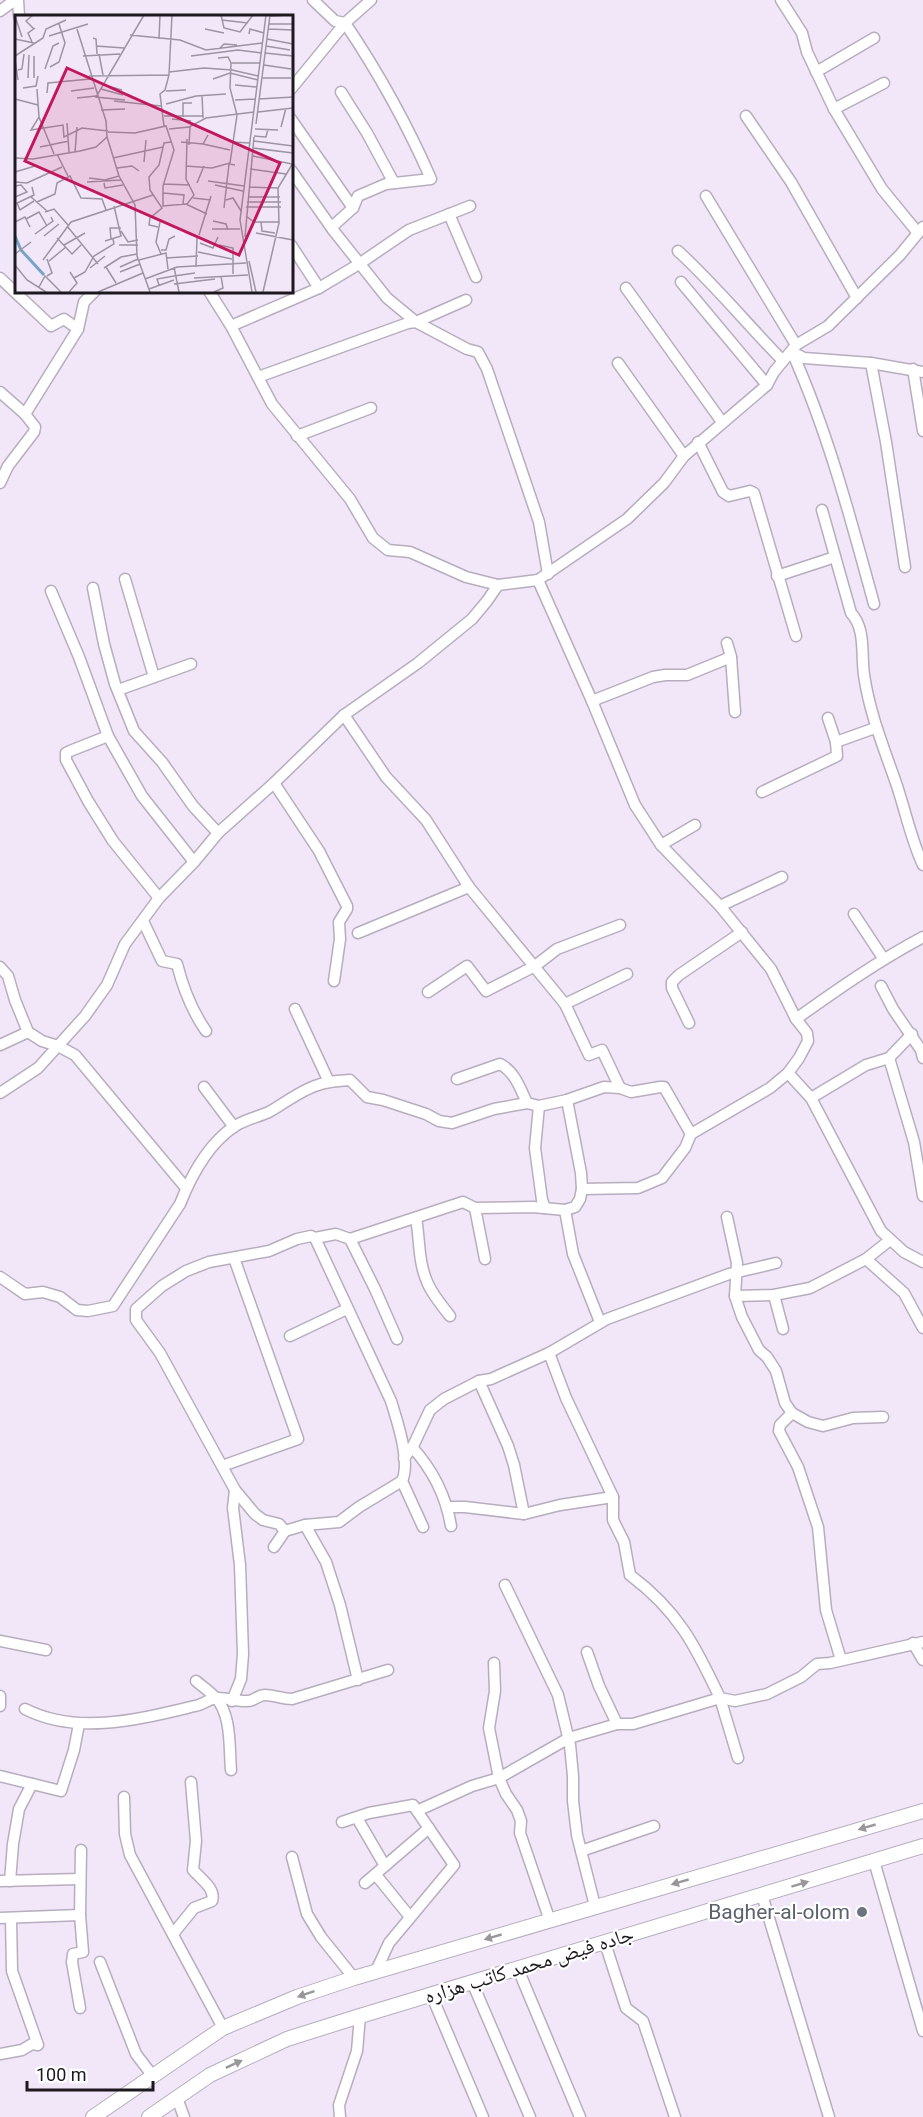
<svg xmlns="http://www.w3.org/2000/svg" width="923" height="2117" font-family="Roboto,'Noto Naskh Arabic',sans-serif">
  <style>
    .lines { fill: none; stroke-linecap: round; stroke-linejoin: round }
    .minor-casing { stroke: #b8adbe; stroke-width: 13 }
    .major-casing { stroke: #b8adbe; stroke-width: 16 }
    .minor { stroke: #fff; stroke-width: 10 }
    .major { stroke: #fff; stroke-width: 14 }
    .oneway { fill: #99979a }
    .worship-dot { fill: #6b7280; stroke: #fff; stroke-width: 2 }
    .labels { text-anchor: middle; stroke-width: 4.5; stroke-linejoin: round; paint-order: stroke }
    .worship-label { font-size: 21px; fill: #5b616d; stroke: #fff; text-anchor: end }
    .street-label { font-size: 21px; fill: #1c181e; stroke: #fff }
    .inset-river { fill: none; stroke: #76a3c8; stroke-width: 3 }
    .inset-road { fill: none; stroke: #9c94a1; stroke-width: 1.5 }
    .view { fill: #c2185b; fill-opacity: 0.15; stroke: #c2185b; stroke-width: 3 }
    .inset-edge { fill: none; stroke: #1c181e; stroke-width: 3 }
  </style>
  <rect width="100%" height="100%" fill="#f2e7f9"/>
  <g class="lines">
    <g class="minor-casing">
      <g id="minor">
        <path d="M18 0 19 16"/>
        <path d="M313 0 335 21 345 23C378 72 407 124 431 179L386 184 358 196 353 208 334 225 333 230 387 298 416 322 467 349 478 352 487 369 539 522 548 574"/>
        <path d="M781 0 802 33 807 52 834 109 882 189 918 233"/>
        <path d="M0 11 15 0"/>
        <path d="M816 72 874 38"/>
        <path d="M291 89 345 23 371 0"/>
        <path d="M341 92 367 133 394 183"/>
        <path d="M834 109 884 83"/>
        <path d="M746 116 791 182 857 298"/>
        <path d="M291 119 353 208"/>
        <path d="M291 170 333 230"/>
        <path d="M706 196 796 345"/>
        <path d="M449 214 476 277"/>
        <path d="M291 245 319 288"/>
        <path d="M678 251C715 285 747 324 783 361"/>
        <path d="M0 278 51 326 64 319 78 329"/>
        <path d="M681 282 767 385"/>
        <path d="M626 288 722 422"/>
        <path d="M209 291 231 326 272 404 350 499 373 538 388 550 410 552 466 577 498 585 538 580 627 519 664 483 684 456 767 385 774 372 796 345 828 326 900 255 923 227"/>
        <path d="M231 326 319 288 359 264 409 230 470 206"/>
        <path d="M792 352C828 432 851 520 874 604"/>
        <path d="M792 352 804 358 871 363 923 372"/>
        <path d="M618 363 684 456"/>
        <path d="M871 363 886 442 905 567"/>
        <path d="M913 369 923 431"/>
        <path d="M258 377 408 323 416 322 466 300"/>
        <path d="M0 392 25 414 35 427 34 432 8 466 0 483"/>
        <path d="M25 414 78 329 84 302 95 291"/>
        <path d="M297 436 371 408"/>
        <path d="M698 442 723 492 729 496 750 491 754 493 796 636"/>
        <path d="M822 510 851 613C866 629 861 654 864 675 870 715 884 748 897 786 906 813 911 839 923 865"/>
        <path d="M777 576 835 557"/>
        <path d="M125 579 154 677"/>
        <path d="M538 580 592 701 635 805 661 845 720 906 771 969 796 1019 807 1033 808 1041 799 1058 788 1073 770 1088 691 1134 685 1148 662 1178 638 1188 582 1189"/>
        <path d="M93 588 104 644 115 684 134 731 162 762 193 806 218 833"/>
        <path d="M51 591 79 657 108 736 142 796 194 862"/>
        <path d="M727 643 731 657 735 712"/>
        <path d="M118 690 191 664"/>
        <path d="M592 701 653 677 665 675H687L731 657"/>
        <path d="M344 715 386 777 426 820 469 887 565 1004 589 1055 602 1050 620 1088"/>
        <path d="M108 736 70 751 66 753V760L88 801 113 841 159 898"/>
        <path d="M836 742 875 728"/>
        <path d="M274 783 319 851 347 906V909L339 922 340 939 334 981"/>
        <path d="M762 792 837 756 836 742 828 718"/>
        <path d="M661 845 695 825"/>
        <path d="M720 906 782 877"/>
        <path d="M854 914 883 958"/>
        <path d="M143 921 162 961 177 964C183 988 192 1011 206 1031"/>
        <path d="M358 933 469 887"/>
        <path d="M0 967 8 976 15 1000 28 1032 42 1041 58 1046 75 1055 186 1188"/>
        <path d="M881 986 893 1009 921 1050 923 1058"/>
        <path d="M428 992 467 966 486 991 535 966 557 949 620 925"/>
        <path d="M565 1004 627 974"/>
        <path d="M295 1009 329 1082"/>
        <path d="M796 1019C838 989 878 961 923 937"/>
        <path d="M689 1023 672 988V982L679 975 742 932"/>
        <path d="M0 1045 28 1032"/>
        <path d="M889 1058 914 1142 923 1196"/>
        <path d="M788 1073 811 1098 881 1231 904 1252 923 1262"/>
        <path d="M457 1079 500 1064C515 1072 520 1088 527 1103"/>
        <path d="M204 1087 234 1127"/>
        <path d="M0 1093 38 1068 85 1016 107 985 125 944 159 898 194 862 218 833 274 783 344 715 418 663 472 619 487 601 498 585"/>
        <path d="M811 1098 866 1065 889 1058 912 1034"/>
        <path d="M539 1106 535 1148 542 1200 545 1208"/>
        <path d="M475 1208 485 1259"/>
        <path d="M565 1210 573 1254 600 1322"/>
        <path d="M727 1217 737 1263 735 1296 742 1317 759 1350 767 1357 776 1371 785 1403 792 1413 808 1422 823 1426 853 1418 883 1417"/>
        <path d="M416 1218C420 1240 418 1263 428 1284 433 1295 442 1306 450 1316"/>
        <path d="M315 1238 391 1401C397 1421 411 1461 402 1481L359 1507 339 1522 305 1525 285 1531 279 1524 263 1520 255 1514 235 1490 160 1353 136 1320V1309L162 1286 186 1271 209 1262 269 1251 297 1239 311 1236 315 1238 336 1234 350 1239 463 1202 475 1208 533 1207 565 1210 575 1207 580 1199 582 1189 581 1173 567 1100"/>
        <path d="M350 1239 375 1289 397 1339"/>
        <path d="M866 1259 904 1293 923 1328"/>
        <path d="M0 1277 25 1294 43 1292 60 1297 77 1310 88 1311 113 1306 180 1204C191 1176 209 1143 235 1126 246 1119 258 1117 269 1112 285 1103 301 1090 318 1085 328 1081 339 1081 350 1080L367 1097 383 1100 426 1114 439 1121 452 1123 494 1109 527 1103 539 1106 567 1100 604 1087 620 1088 631 1092 660 1087H664L691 1134"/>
        <path d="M774 1295 783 1329"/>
        <path d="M735 1296 774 1295 810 1288 866 1259 890 1240"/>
        <path d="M290 1336 347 1309"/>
        <path d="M549 1353 566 1398 613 1497V1520L624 1542 630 1575C678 1611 695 1645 720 1698L735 1701 767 1694 801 1677 817 1664 830 1663 923 1642"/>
        <path d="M479 1381 508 1446 514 1465 524 1514"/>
        <path d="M792 1413 780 1425 779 1431 798 1467 818 1527 826 1610 841 1660"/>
        <path d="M412 1447C432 1469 446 1496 451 1526"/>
        <path d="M404 1458 413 1446 430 1410 444 1399 479 1381 491 1379 549 1353 607 1319 729 1274 776 1263"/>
        <path d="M222 1466 298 1439 234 1258"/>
        <path d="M402 1481 423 1527"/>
        <path d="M448 1507H465L524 1514 560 1505 613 1497"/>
        <path d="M305 1525 326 1562 340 1605 358 1680"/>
        <path d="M274 1547 285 1531"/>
        <path d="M505 1585 558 1695 570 1745 573 1776V1801L577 1835 595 1906"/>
        <path d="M0 1641 46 1650"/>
        <path d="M913 1643 923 1660"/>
        <path d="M587 1652 599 1686 617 1724"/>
        <path d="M494 1663 495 1691 489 1728 499 1778 506 1794 517 1810 521 1821 520 1833 550 1921"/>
        <path d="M196 1681C202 1686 209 1691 215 1697 232 1714 229 1748 231 1770"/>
        <path d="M0 1696V1706"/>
        <path d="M232 1701 241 1679 243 1654 240 1565 233 1508 235 1490"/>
        <path d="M25 1709C78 1736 140 1719 195 1706 202 1705 209 1699 216 1698 225 1697 239 1702 248 1701 254 1701 258 1695 265 1695 274 1695 282 1699 292 1699L388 1670"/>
        <path d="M0 1776 61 1791 74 1750 79 1724"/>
        <path d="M124 1797 125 1834 130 1855 223 2028"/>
        <path d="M419 1810 472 1786 499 1778 569 1738 617 1724H633L720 1698 738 1758"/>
        <path d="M357 1818 385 1866"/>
        <path d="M342 1822 369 1813 413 1805 454 1865 389 1943 376 1971"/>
        <path d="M581 1851 654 1826"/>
        <path d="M292 1857 307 1914 321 1937 354 1978"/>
        <path d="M874 1861 923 2031"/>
        <path d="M376 1875 410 1917"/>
        <path d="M0 1881 80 1879"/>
        <path d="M10 1881 13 1844 19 1809 32 1784"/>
        <path d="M365 1883 429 1828"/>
        <path d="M762 1895 829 2117"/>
        <path d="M0 1918 80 1915"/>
        <path d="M173 1934 194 1908 212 1901C216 1889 201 1879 193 1870L196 1841 191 1782"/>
        <path d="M605 1943 626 2008 643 2021 675 2117"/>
        <path d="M100 1962 136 2054 152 2075"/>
        <path d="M518 1969 580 2117"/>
        <path d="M472 1982 530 2117"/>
        <path d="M431 1994 483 2117"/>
        <path d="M80 2008 72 1962 73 1954 83 1952 80 1915 81 1850"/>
        <path d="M0 2054 22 2050 32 2044 38 2045 12 1971 11 1918"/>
        <path d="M177 2098 184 2117"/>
        <path d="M340 2117 339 2105 357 2051 360 2016"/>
      </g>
    </g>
    <g class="major-casing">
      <g id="major">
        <path d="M93 2117 223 2028 297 1997 354 1978 923 1811"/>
        <path d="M149 2117 210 2075 287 2039 360 2016 923 1846"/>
      </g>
    </g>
    <use href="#minor" class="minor"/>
    <use href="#major" class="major"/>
  </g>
  <defs><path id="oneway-solid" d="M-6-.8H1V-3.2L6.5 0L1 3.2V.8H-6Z" transform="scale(1.5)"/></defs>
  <g class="oneway">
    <use href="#oneway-solid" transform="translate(867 1827) rotate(164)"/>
    <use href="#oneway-solid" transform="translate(680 1882) rotate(164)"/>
    <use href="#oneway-solid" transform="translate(800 1884) rotate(-17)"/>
    <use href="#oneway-solid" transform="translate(493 1937) rotate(164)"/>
    <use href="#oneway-solid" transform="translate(306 1994) rotate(161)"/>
    <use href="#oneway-solid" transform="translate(234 2064) rotate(-25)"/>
  </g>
  <circle class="worship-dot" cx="862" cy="1912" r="6"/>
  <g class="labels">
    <g class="worship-label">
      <text x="850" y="1919">Bagher-al-olom</text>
    </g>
    <g class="street-label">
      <text transform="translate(529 1965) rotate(-17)" y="7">جاده فیض محمد کاتب هزاره</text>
    </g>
  </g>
  <g transform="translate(15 15)">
    <rect width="278" height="278" fill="#f2e7f9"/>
    <path class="inset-river" d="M0 221 6 235 29 260"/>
    <path class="inset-road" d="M18 0 11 6 19 14M206 0 209 13 225 17 238 0M0 1 7 22M255 1 273 0M207 5 233 8M254 9H278M190 14 209 18M253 14 278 15M234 19 235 14 249 18M115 20 165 25 191 35 247 28M34 21 73 9M78 23 81 24 82 39M0 24 19 28M144 24 145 0M252 24 278 29M17 27 13 18 20 13M81 31 109 33M251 31 275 35M204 34 209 29 222 30M250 38 278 41M84 39 88 60M0 41 28 23 31 14 51 5M19 41V63M68 41 105 39M176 41 223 35 246 38M0 45 3 65M216 48H245M249 50 276 54M35 52 44 47 50 28 44 9M30 54 38 31 44 28M3 55 7 54 9 39M217 55 243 61M154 57 189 53 217 55M74 61 154 60M13 63 14 40M247 63H276M198 64 215 58 243 65M89 70 107 75M220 70 242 72M8 73 21 71 23 61M22 74 24 102 39 139M86 74 108 80M56 76 79 73M151 76 171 75M32 78 33 68 75 64M187 80 188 103M181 81 211 79M62 83 81 81M0 84 23 90M244 84 278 82M110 85 81 82 129 0M220 85 240 84M99 86 146 91M151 89 181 81M86 95 110 94M243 97 278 93M149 101H188M24 102 16 115 48 110 49 122 67 113 93 116M168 102V88H177M157 104 176 106M52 108 54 137M241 109 255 0M149 111 145 79 150 75 154 60 157 0M266 112 271 93M154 114 174 112 191 103 239 97M240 114 263 115M93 117 120 118 151 111 159 135 148 171V191L171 189 192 199M239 121 251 122 253 114M92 122 104 161 120 190 122 241 135 277M239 126 278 131M166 127 188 129 193 120M217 127 235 128M188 129 215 135M174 130 175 112M25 132 54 126M238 133 278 138M60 137 62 112M42 139 53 161M238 141 277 149M0 143 18 144 65 136 81 132 92 122 91 106 62 14M98 143 148 132M129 147 131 125M171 151 197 153 215 148 222 100 215 73 216 48 213 42 203 43M102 153 117 151 124 156M235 154 271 159M0 157 20 151M74 163 90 165 104 161M193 166 229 171M0 167 12 168 47 152M72 167 106 165M89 168 90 173 108 170M182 168 189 151M149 169 175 170M200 170 228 176M0 171 6 170 12 177 0 182M235 172 263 173M148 178 169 180 168 189M15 181 32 196M233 182H265M178 183 196 185M211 185 218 183 226 196M22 187 40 179 42 168 55 161 66 183 87 184 91 195M232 187H266M2 188 5 195 19 186M0 189 19 180 17 172M172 189 179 180 171 164 172 124M231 192H266M209 193 214 149 220 150M30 197 39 194 53 210M231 201 239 207H264M11 204 24 197 32 211M198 206 211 209 213 215M0 207 10 202 15 212M145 207 141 227 146 239M246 207 247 216 260 218M52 211 83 249M143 212 134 210 135 203 147 193 135 175 134 162 144 150 149 128 156 127M197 214H225M106 216 113 227 123 225M170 217 182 222 181 252M241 218 278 225M20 219 38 206 36 202M184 220 196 181M29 221 44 209M230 222 239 122M42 223 57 239 66 230M96 224 95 213H106M90 226 106 221 99 191M185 228 198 233 203 222M49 230 70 218M104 230H123M204 230 218 233V259M146 235H151L154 224 160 221M183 237 217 244M0 239 16 227M151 243 183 241M32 244 37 258 32 261M28 245 56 207 138 180M124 245 151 238 153 254M34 246 51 232M234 246 241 277M0 250 12 265 31 277M91 252 101 268M105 252 123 244M159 252 164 277M75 253 90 241M89 253 106 242 122 239M105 257 125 249M159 261 180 258M59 263 70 257 79 241 99 229 98 224M179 263 233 260M130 264 162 252 231 248M159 269 200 264M144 270 142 264 159 261M24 272 30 261 46 277M134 274 159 265M54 277 62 268 55 257M83 277 128 258M199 277 208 273 206 261M237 277 225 205 251 0M248 277 264 208 263 173 278 148"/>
    <path class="view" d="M52 53 265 148 224 240 10 146Z"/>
    <rect width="278" height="278" class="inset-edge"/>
  </g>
  <path d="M27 2081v9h126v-9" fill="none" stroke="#1c181e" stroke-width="3"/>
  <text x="36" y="2081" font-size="18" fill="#1c181e" stroke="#ffffff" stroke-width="4.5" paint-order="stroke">100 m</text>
</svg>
